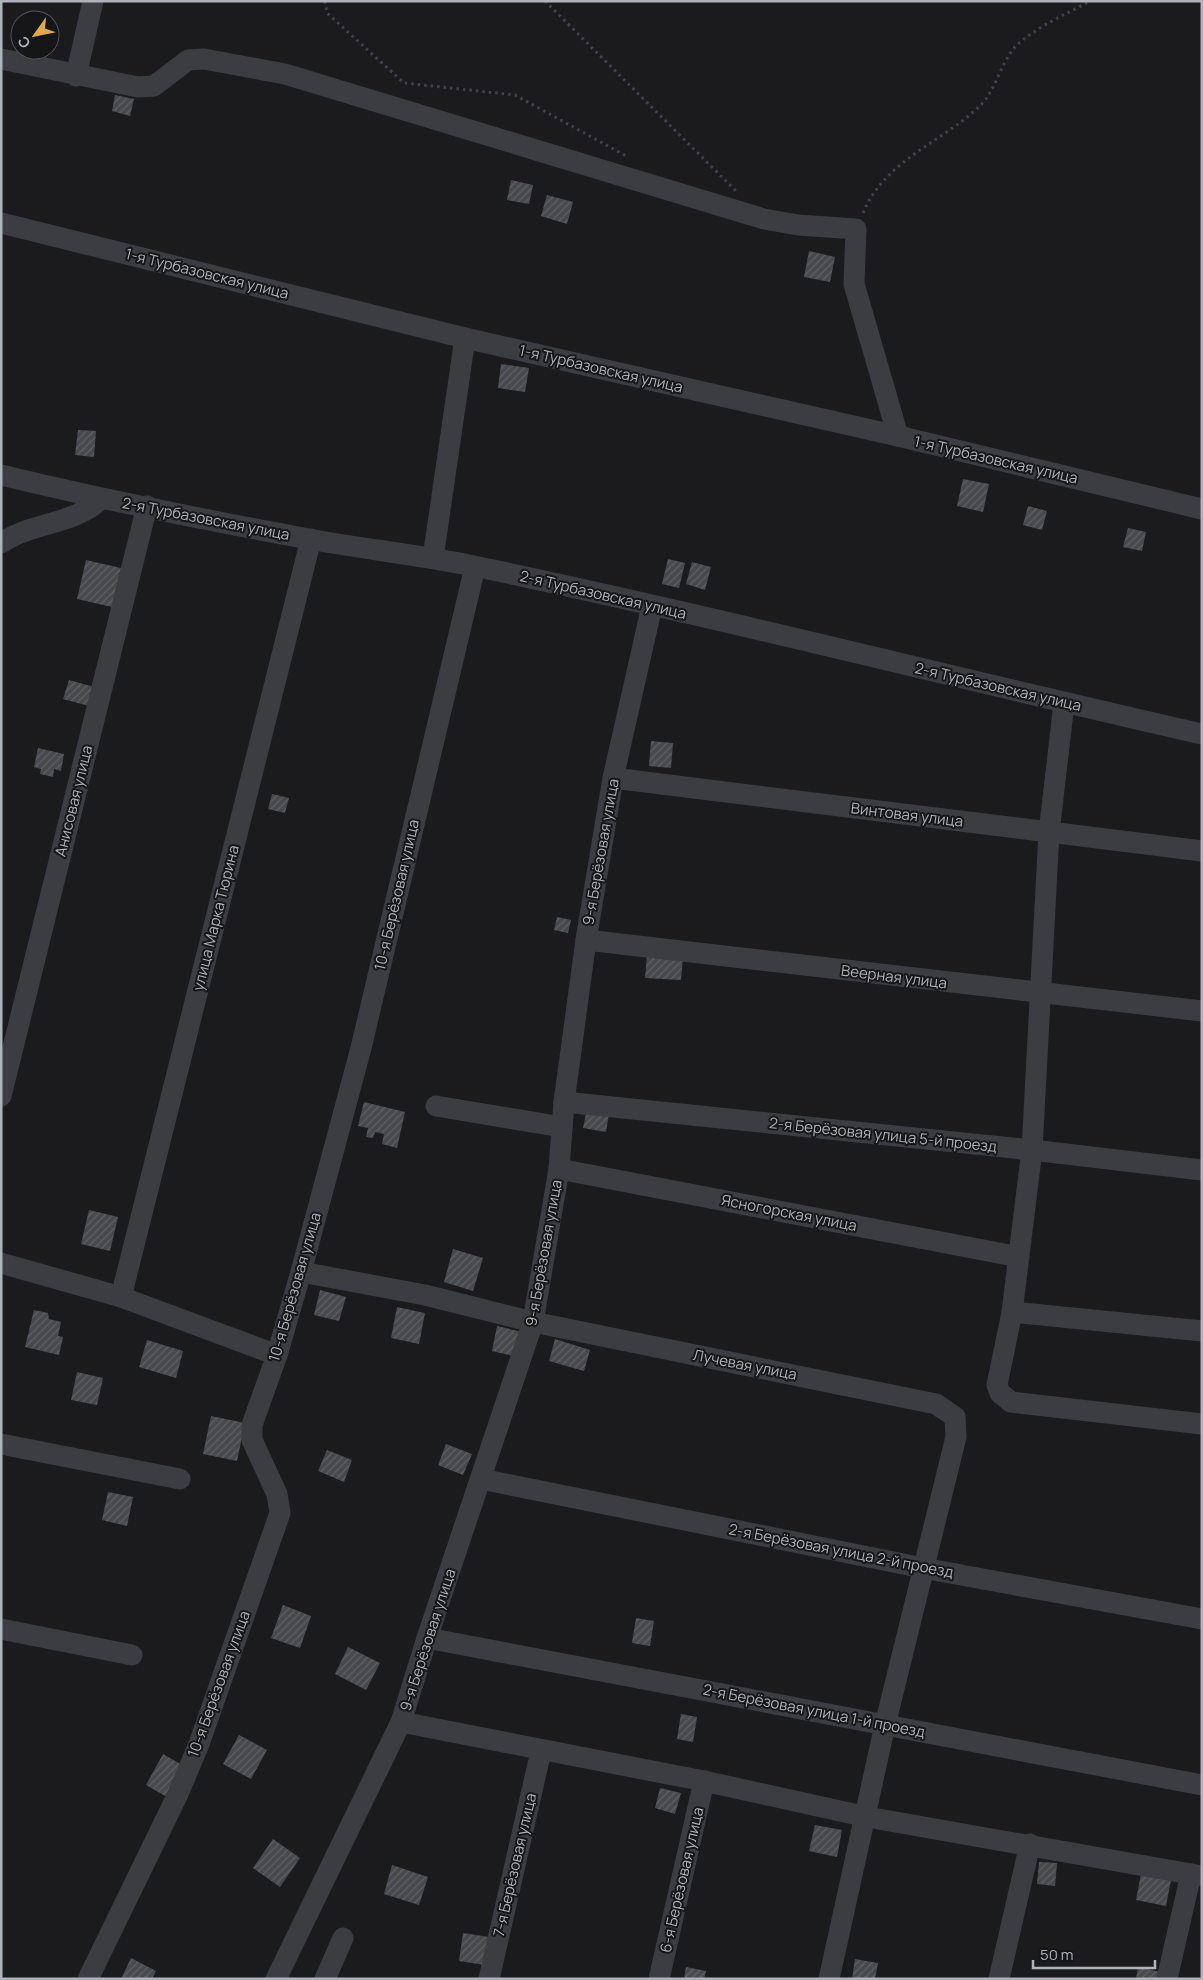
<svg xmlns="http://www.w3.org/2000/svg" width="1203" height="1980" font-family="Manrope,sans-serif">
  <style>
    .building { fill: url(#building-hatch) }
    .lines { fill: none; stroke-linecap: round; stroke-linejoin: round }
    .path { stroke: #424449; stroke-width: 3; stroke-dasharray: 2.5 4; stroke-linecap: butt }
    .minor { stroke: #3c3d42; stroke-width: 21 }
    .labels { text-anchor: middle; stroke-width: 4; stroke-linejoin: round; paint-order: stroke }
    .street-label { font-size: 15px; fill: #afb3bb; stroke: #161618 }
  </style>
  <defs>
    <pattern id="building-hatch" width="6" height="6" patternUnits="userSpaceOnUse" patternTransform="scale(1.25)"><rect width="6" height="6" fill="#48494d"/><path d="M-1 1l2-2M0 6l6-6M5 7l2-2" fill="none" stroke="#606165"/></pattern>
  </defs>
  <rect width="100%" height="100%" fill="#1b1b1d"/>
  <g class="building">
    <path d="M115 95 134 99 130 116 112 111Z"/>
    <path d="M511 180 533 185 529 204 507 200Z"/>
    <path d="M547 195 573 202 567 224 541 216Z"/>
    <path d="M809 251 835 257 830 282 804 277Z"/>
    <path d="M501 364 529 368 525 392 498 388Z"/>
    <path d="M78 430 96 431 94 457 75 455Z"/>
    <path d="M963 479 989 484 983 512 957 506Z"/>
    <path d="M1028 506 1047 511 1042 530 1023 525Z"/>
    <path d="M1128 528 1146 532 1142 551 1123 547Z"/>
    <path d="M668 559 685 563 679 588 662 584Z"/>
    <path d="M86 560 121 568 112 607 77 599Z"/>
    <path d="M692 562 711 567 705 590 686 584Z"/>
    <path d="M69 680 94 687 89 706 63 699Z"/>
    <path d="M651 741 673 743 671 768 649 766Z"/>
    <path d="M38 748 64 754 61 771 54 769 53 777 40 774 41 769 34 767Z"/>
    <path d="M272 794 289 798 285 813 268 809Z"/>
    <path d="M557 917 571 920 568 933 554 930Z"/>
    <path d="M647 955 683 957 681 980 645 978Z"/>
    <path d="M364 1102 405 1112 397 1148 382 1144 384 1134 375 1132 373 1138 366 1137 368 1128 358 1126Z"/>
    <path d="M587 1109 609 1114 606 1132 583 1128Z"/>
    <path d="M89 1210 118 1217 110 1251 81 1244Z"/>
    <path d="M453 1249 483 1258 473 1291 444 1282Z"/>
    <path d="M320 1290 346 1297 339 1321 314 1315Z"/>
    <path d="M397 1307 425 1313 419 1344 391 1338Z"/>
    <path d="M34 1310 48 1313 49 1319 61 1322 58 1336 63 1337 59 1355 25 1347Z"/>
    <path d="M497 1326 522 1332 517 1357 492 1351Z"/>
    <path d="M555 1339 590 1350 584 1371 549 1361Z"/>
    <path d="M147 1340 183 1351 176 1378 139 1367Z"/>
    <path d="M77 1372 103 1378 97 1405 71 1400Z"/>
    <path d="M211 1416 245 1423 237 1461 203 1454Z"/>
    <path d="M446 1444 472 1454 463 1475 438 1465Z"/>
    <path d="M327 1450 352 1460 344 1482 318 1471Z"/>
    <path d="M108 1492 133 1497 127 1526 102 1520Z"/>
    <path d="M283 1605 311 1616 300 1648 271 1638Z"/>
    <path d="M636 1618 654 1621 650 1646 632 1643Z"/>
    <path d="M348 1647 380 1663 366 1690 335 1674Z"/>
    <path d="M681 1714 697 1717 693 1742 677 1739Z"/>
    <path d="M239 1735 267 1750 251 1779 223 1764Z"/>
    <path d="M163 1754 184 1766 167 1797 146 1785Z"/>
    <path d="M660 1788 681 1793 675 1814 655 1808Z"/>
    <path d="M815 1825 842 1830 837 1857 809 1851Z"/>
    <path d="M273 1839 300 1858 280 1887 253 1868Z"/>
    <path d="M1039 1862 1057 1863 1055 1886 1037 1884Z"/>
    <path d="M392 1865 428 1877 419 1905 384 1894Z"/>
    <path d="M1141 1874 1171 1880 1166 1906 1136 1900Z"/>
    <path d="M463 1933 489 1937 485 1965 459 1961Z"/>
    <path d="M131 1958 156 1971 152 1979H121Z"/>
    <path d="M855 1959 878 1963 875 1979H852Z"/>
    <path d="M686 1967 706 1971 704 1979H684Z"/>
    <path d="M1138 1967 1160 1972 1159 1979H1136Z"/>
  </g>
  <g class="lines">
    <g class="path">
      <path d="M325 1 327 13 404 83 515 95 628 157"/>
      <path d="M545 1 736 191"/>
      <path d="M863 213C885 160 941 143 980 106 996 90 1000 64 1015 47 1035 27 1065 15 1090 1"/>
    </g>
    <g class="minor">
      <path d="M1 59 138 87 154 86 188 60 204 59 285 74 764 219 798 225 856 229 854 284 898 436"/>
      <path d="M76 76 93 1"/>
      <path d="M1 223 465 338 898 436 1202 509"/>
      <path d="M1 475C103 500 206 520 309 539 364 549 419 555 474 566 718 617 959 679 1202 734"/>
      <path d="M1 543C32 522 74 525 101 499"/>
      <path d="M433 558 465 338"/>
      <path d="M1064 703 1049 833 1032 1150 1012 1312 997 1385 1000 1393 1011 1402 1202 1424"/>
      <path d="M613 778 1202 851"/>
      <path d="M586 940 1202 1011"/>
      <path d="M1 1096 147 506"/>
      <path d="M564 1102 1032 1150 1202 1170"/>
      <path d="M436 1106 562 1127"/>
      <path d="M559 1169 1019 1257"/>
      <path d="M1 1263 121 1297 277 1355"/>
      <path d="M301 1272 425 1295 533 1322 936 1404 955 1417 956 1437 885 1725 829 1979"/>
      <path d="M121 1297 311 539"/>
      <path d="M1012 1312 1202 1331"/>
      <path d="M1 1444 180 1479"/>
      <path d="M481 1479 923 1568 1202 1619"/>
      <path d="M1 1629 132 1655"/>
      <path d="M427 1638 1202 1785"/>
      <path d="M401 1722 704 1781 867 1817 1202 1876"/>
      <path d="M88 1979 178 1794 199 1744 280 1513 277 1494 252 1440V1425L277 1355 301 1272 361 1048 475 567"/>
      <path d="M276 1979 401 1722 427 1638 533 1322 559 1169 564 1102 586 940 613 778 652 606"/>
      <path d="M325 1979 343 1938"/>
      <path d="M489 1979 541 1751"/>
      <path d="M659 1979 704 1781"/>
      <path d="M999 1979 1030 1844"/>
      <path d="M1167 1979 1191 1874"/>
    </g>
  </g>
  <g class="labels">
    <g class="street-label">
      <text transform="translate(207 274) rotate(14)" y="5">1-я Турбазовская улица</text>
      <text transform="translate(601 369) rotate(13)" y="5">1-я Турбазовская улица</text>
      <text transform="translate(996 460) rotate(13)" y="5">1-я Турбазовская улица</text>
      <text transform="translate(206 519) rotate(11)" y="5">2-я Турбазовская улица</text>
      <text transform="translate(603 595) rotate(13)" y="5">2-я Турбазовская улица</text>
      <text transform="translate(998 687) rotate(13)" y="5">2-я Турбазовская улица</text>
      <text transform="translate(74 801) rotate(-76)" y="5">Анисовая улица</text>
      <text transform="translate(907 815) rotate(7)" y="5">Винтовая улица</text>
      <text transform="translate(601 852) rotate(-80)" y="5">9-я Берёзовая улица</text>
      <text transform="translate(397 895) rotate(-77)" y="5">10-я Берёзовая улица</text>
      <text transform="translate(216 918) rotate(-76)" y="5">улица Марка Тюрина</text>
      <text transform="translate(894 977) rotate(7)" y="5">Веерная улица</text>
      <text transform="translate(883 1135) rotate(6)" y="5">2-я Берёзовая улица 5-й проезд</text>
      <text transform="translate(789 1213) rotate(11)" y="5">Ясногорская улица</text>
      <text transform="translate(544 1253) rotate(-80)" y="5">9-я Берёзовая улица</text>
      <text transform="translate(295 1287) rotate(-74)" y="5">10-я Берёзовая улица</text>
      <text transform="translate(745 1365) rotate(11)" y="5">Лучевая улица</text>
      <text transform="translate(841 1551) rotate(11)" y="5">2-я Берёзовая улица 2-й проезд</text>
      <text transform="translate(428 1640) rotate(-72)" y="5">9-я Берёзовая улица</text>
      <text transform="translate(219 1684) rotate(-70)" y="5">10-я Берёзовая улица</text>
      <text transform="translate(814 1711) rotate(11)" y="5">2-я Берёзовая улица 1-й проезд</text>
      <text transform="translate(515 1865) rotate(-77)" y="5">7-я Берёзовая улица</text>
      <text transform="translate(682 1880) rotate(-77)" y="5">6-я Берёзовая улица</text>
    </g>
  </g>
  <rect width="1203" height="1980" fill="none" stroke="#afb3bb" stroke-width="5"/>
  <g transform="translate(35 35) rotate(237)"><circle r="24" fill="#161618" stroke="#535559"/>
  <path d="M0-4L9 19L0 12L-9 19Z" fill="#e1a94f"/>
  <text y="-8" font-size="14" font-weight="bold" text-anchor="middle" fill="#afb3bb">С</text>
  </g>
  <path d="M1033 1960v8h122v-8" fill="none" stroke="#afb3bb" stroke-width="2.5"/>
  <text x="1040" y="1960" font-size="15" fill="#afb3bb" stroke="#161618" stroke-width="4" paint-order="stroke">50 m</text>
</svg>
